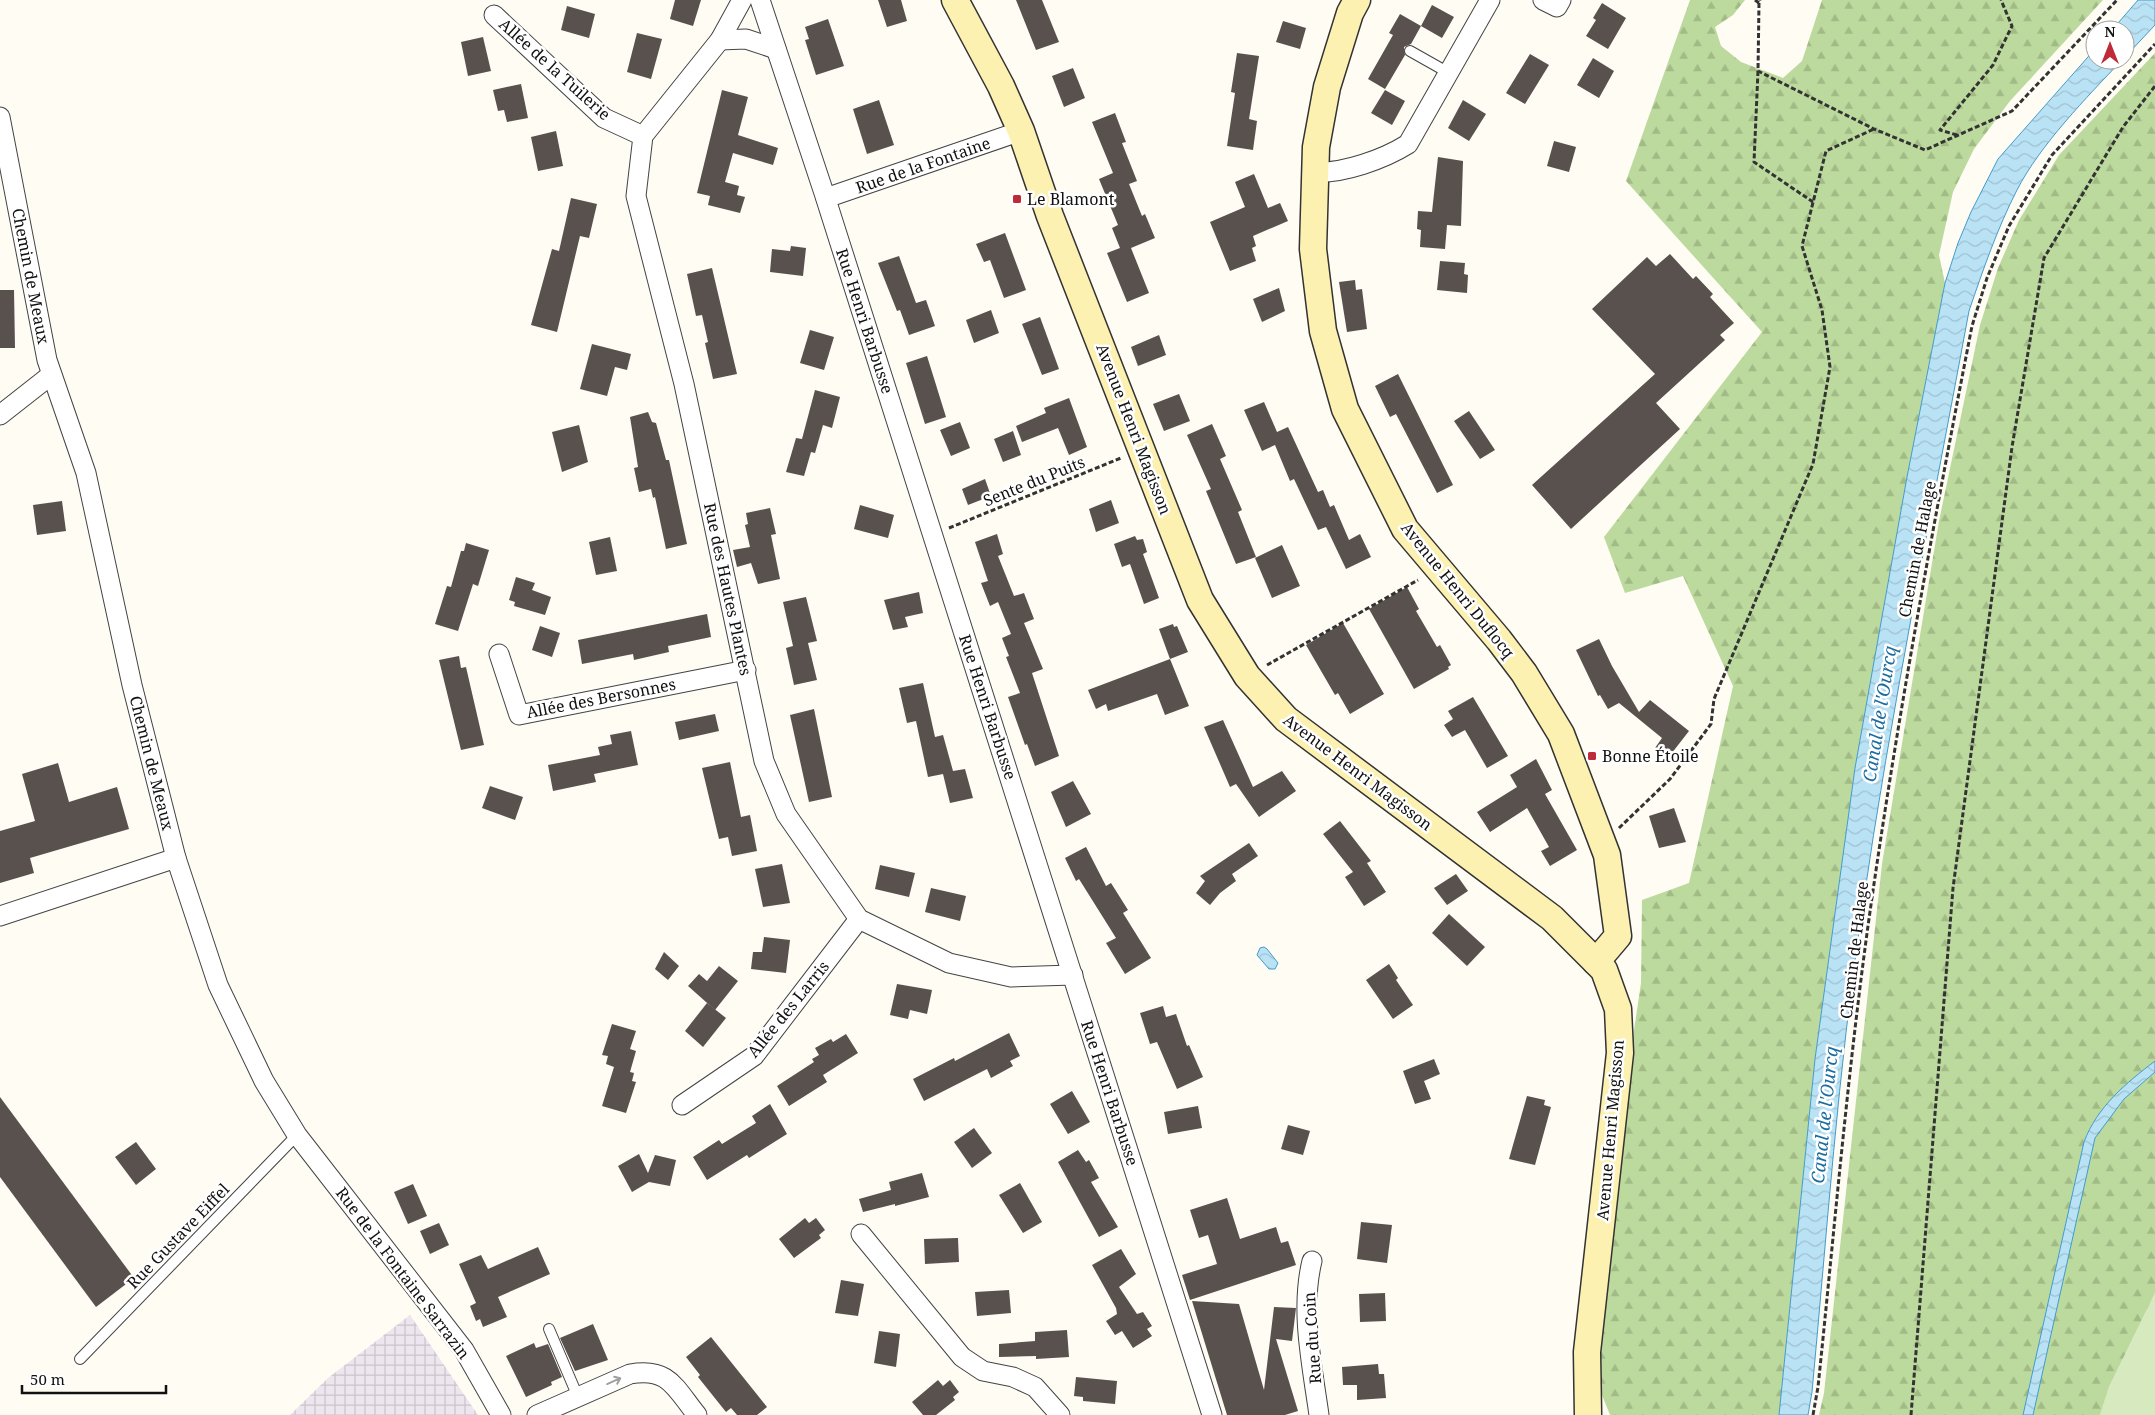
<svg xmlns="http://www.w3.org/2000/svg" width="2155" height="1415" font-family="'Noto Serif',serif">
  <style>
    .industrial { fill: url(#industrial-grid) }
    .grass { fill: #d7e9be }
    .forest { fill: url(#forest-firs) }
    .water { fill: url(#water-waves); stroke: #429bcb }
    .building { fill: #59514d }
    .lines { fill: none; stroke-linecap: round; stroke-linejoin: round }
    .lane-casing { stroke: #444; stroke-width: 12 }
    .street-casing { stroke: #444; stroke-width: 21 }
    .secondary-casing { stroke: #333; stroke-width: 29 }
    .path { stroke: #333; stroke-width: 3; stroke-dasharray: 5 2.5; stroke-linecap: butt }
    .lane { stroke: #fff; stroke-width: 10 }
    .street { stroke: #fff; stroke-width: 19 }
    .secondary { stroke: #fdf1b1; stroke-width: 26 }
    .oneway { stroke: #a0a0a0 }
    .poi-dot { fill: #bf2a39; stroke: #fff; stroke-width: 2 }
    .labels { text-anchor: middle; stroke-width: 5; stroke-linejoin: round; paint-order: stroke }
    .street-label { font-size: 16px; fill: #111; stroke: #fff }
    .poi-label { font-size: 16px; fill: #111; stroke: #fff; text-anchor: start }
    .water-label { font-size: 18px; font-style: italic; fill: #1b6da1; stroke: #fff }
  </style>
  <defs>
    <pattern id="industrial-grid" width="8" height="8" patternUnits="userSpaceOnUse" patternTransform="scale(1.25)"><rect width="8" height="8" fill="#ede6ee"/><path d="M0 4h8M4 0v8" fill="none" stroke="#cac4cb"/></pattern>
    <pattern id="forest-firs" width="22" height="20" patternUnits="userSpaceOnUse" patternTransform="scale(1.25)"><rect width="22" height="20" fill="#bcda9d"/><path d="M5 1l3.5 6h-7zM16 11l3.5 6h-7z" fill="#a1ba86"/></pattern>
    <pattern id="water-waves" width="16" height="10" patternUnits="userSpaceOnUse" patternTransform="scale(1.25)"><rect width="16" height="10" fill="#bae2f5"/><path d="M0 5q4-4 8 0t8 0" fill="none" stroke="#9fc1d1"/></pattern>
  </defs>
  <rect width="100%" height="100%" fill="#fffcf4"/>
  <path class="industrial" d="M410 1315 478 1415H290L328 1378Z"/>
  <path class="grass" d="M2155 1293V1415H2100L2109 1387Z"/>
  <g class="forest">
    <path d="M1690 0H1745L1733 15 1715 27 1721 46 1741 62 1783 78 1802 61 1822 0H2103L2010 101 1974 149 1953 192 1939 255 1945 283 1907 477 1855 768 1815 1059 1779 1415H1610L1598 1385 1599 1314 1621 1118 1641 983 1642 900 1689 883 1733 686 1683 576 1625 593 1604 537 1762 332 1626 181Z"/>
    <path d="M2155 53V1293L2109 1387 2100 1415H1819L1824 1393 1882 864 1939 521 1980 325 1998 268 2019 220 2059 155Z"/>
  </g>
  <g class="water">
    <path d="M2138 0H2155V25L2125 57V30H2112Z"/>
    <path d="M2095 49V60H2122C2087 97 2040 145 2017 190 1997 229 1983 270 1969 311 1932 511 1891 710 1862 911 1838 1071 1827 1232 1812 1392L1808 1415H1779L1815 1059 1855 768 1907 477 1945 283 1958 243 1971 212 1998 159Z"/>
    <path d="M1264 947 1267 949 1278 963 1275 969H1269L1257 955 1260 948Z"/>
    <path d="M2155 1061V1072L2124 1099 2095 1138 2033 1415H2023L2084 1142C2097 1107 2126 1083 2155 1061Z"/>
  </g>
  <g class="building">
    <path d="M675 0H701L693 26 670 19Z"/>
    <path d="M878 0H901L907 21 887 27Z"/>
    <path d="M1016 0H1042L1059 42 1036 50Z"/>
    <path d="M1602 3 1626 18 1608 49 1586 36 1596 20 1593 18Z"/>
    <path d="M1432 5 1454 17 1442 38 1421 26 1411 44 1404 47 1405 55 1385 89 1368 79 1393 35 1389 33 1400 14 1421 26Z"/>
    <path d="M567 6 595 14 589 38 561 30Z"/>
    <path d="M828 19 844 66 816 75 805 40 809 39 805 27Z"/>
    <path d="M1283 21 1306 28 1300 49 1276 42Z"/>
    <path d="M637 33 662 39 651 79 627 72Z"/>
    <path d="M483 37 491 71 468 76 461 42Z"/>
    <path d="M1237 53 1259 56 1249 119 1257 121 1253 150 1227 146 1235 93 1231 92Z"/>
    <path d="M1530 54 1549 65 1525 104 1506 93Z"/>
    <path d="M1593 58 1614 71 1599 98 1577 85Z"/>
    <path d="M1073 68 1085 98 1064 107 1052 76Z"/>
    <path d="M521 84 528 118 507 122 504 110 498 111 493 90Z"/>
    <path d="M722 90 748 97 738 135 778 148 773 165 733 153 725 182 739 186 737 195 745 197 740 213 708 205 710 196 697 193Z"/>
    <path d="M1385 90 1405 101 1392 125 1371 113Z"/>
    <path d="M879 100 894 145 867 154 853 109Z"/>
    <path d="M1463 100 1486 114 1469 141 1448 128Z"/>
    <path d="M1115 113 1126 142 1122 143 1137 181 1129 184 1142 216 1145 214 1155 238 1131 248 1149 293 1127 302 1107 253 1120 248 1112 228 1118 225 1099 179 1113 173 1092 122Z"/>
    <path d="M556 131 563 166 538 171 531 137Z"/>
    <path d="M1554 141 1576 147 1569 172 1547 166Z"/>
    <path d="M1438 157 1463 161 1461 226 1447 225 1445 249 1420 247 1421 230 1417 229 1418 211 1432 212Z"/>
    <path d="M1254 174 1268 208 1280 203 1288 221 1253 236 1256 246 1252 248 1256 261 1230 271 1210 222 1245 207 1235 182Z"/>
    <path d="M571 198 597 204 589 238 580 236 557 332 531 325 552 249 559 251Z"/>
    <path d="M1005 233 1026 290 1004 298 990 260 984 262 976 244Z"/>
    <path d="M791 246 806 248 803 276 770 272 772 249 790 251Z"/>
    <path d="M1670 254 1693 279 1696 276 1713 294 1710 297 1734 323 1720 335 1725 340 1656 403 1680 429 1571 529 1532 485 1655 374 1592 309 1647 257 1656 266Z"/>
    <path d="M899 256 916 303 926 300 935 326 909 335 900 310 897 311 878 263Z"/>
    <path d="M1440 261 1465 263 1464 274 1468 275 1467 293 1437 290Z"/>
    <path d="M712 268 737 374 713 379 705 343 708 342 702 315 696 316 687 274Z"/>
    <path d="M1355 280 1356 290 1362 289 1367 329 1347 332 1339 282Z"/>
    <path d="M1279 288 1285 311 1262 322 1253 299Z"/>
    <path d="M0 290H14L15 348H0Z"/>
    <path d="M991 310 999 333 974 343 966 320Z"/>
    <path d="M1040 317 1059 369 1042 375 1022 324Z"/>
    <path d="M810 330 834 337 824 370 800 363Z"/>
    <path d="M1159 335 1166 355 1138 366 1131 347Z"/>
    <path d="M592 344 631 354 627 370 615 367 607 396 580 389Z"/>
    <path d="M927 356 946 417 925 424 906 363Z"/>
    <path d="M1398 374 1453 485 1437 493 1396 414 1390 417 1375 386Z"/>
    <path d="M815 390 840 397 832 428 823 425 815 453 811 452 804 476 786 472 796 438 802 439Z"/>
    <path d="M1179 394 1190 421 1164 431 1153 404Z"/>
    <path d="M1069 398 1087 447 1069 455 1058 428 1022 442 1016 426 1046 413 1044 408Z"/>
    <path d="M1264 402 1277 432 1288 427 1318 492 1323 490 1330 507 1334 505 1349 540 1360 534 1371 557 1346 569 1326 527 1318 530 1294 479 1290 481 1275 445 1262 451 1244 410Z"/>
    <path d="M1469 411 1495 450 1480 459 1454 421Z"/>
    <path d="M648 412 652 422 656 423 666 460H669L687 544 666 549 655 497 653 498 651 489 639 492 634 468 638 467 630 417Z"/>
    <path d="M960 422 970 448 951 456 940 430Z"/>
    <path d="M1212 424 1226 456 1220 459 1242 510 1238 512 1256 557 1236 564 1206 491 1211 489 1187 435Z"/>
    <path d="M579 425 588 462 562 472 552 432Z"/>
    <path d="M1013 431 1021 455 1003 462 994 439Z"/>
    <path d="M985 479 991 496 968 505 962 489Z"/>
    <path d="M1111 500 1119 523 1096 532 1089 509Z"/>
    <path d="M62 501 66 531 37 535 33 505Z"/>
    <path d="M860 505 894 515 888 538 854 529Z"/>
    <path d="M770 508 776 534 771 535 780 579 758 584 751 563 737 567 733 550 750 547 745 525 748 524 746 513Z"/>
    <path d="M997 534 1003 554 998 556 1014 596 1024 593 1034 619 1024 623 1043 669 1032 673 1059 756 1035 766 1027 744 1025 745 1008 697 1020 693 1006 657 1009 656 1002 638 1011 634 998 602 990 606 981 583 988 581 975 542Z"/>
    <path d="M1135 536 1137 540 1143 539 1147 552 1143 554 1159 598 1144 604 1130 564 1122 567 1114 544Z"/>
    <path d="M610 537 617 571 596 575 589 542Z"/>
    <path d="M466 543 489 550 478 586 473 584 458 631 435 624 447 586 451 587 461 551H464Z"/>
    <path d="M1282 545 1300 586 1272 598 1255 558Z"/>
    <path d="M516 577 535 583 532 590 551 597 545 615 514 606 515 602 509 600Z"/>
    <path d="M1407 587 1419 609 1416 611 1437 647 1440 645 1451 665 1448 667 1449 669 1414 689 1369 609Z"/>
    <path d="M919 592 923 613 905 617 908 627 893 630 884 600Z"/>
    <path d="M806 597 817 641 808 643 817 680 794 685 786 648 793 646 783 602Z"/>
    <path d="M707 614 711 637 668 646 669 652 634 660 633 654 582 664 578 640Z"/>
    <path d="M1343 623 1384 694 1350 714 1338 693 1335 695 1306 645Z"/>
    <path d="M1173 624 1174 627 1177 626 1188 652 1170 659 1159 629Z"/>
    <path d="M540 626 560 633 552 657 532 650Z"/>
    <path d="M1599 639 1612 666 1639 712 1650 700 1689 731 1668 758 1655 748 1662 738 1619 703 1608 709 1600 695 1598 696 1576 650Z"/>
    <path d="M459 656 461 668 466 667 484 745 461 750 439 660Z"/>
    <path d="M1170 659 1189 706 1165 715 1157 694 1108 711 1106 704 1096 709 1088 690Z"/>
    <path d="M923 683 935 737 943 735 953 771 965 769 973 798 950 803 943 774 928 777 916 721 907 723 899 688Z"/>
    <path d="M1473 697 1508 756 1487 768 1465 730 1452 737 1444 725 1453 719 1448 711Z"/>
    <path d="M814 709 832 797 809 802 790 715Z"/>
    <path d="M715 714 719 731 679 740 675 722Z"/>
    <path d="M1223 720 1253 787 1282 771 1296 791 1259 817 1236 784 1230 787 1204 727Z"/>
    <path d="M631 731 638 765 594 774 596 782 553 791 548 765 600 755 598 747 612 744 610 735Z"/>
    <path d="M1536 759 1552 790 1545 794 1577 850 1550 866 1541 851 1549 847 1527 808 1490 832 1477 812 1517 787 1510 775Z"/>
    <path d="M730 762 741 817 750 815 757 851 732 856 728 837 719 839 702 768Z"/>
    <path d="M58 763 69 802 117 787 129 829 30 858 34 873 0 883V831L35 821 22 774Z"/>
    <path d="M1073 781 1091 814 1066 827 1051 792Z"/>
    <path d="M490 786 523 797 515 820 482 808Z"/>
    <path d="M1674 808 1686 842 1659 848 1649 816Z"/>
    <path d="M1340 821 1371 861 1367 863 1386 892 1364 906 1345 877 1353 872 1323 834Z"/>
    <path d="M1249 843 1258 856 1232 874 1236 881 1220 893 1210 905 1196 893 1205 881 1200 876Z"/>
    <path d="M1086 847 1106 886 1111 883 1128 910 1123 913 1151 958 1125 974 1106 943 1116 938 1079 879 1076 881 1065 858Z"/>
    <path d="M782 864 790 903 763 907 755 869Z"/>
    <path d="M880 865 915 873 909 897 875 889Z"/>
    <path d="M1456 874 1468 891 1447 905 1434 888Z"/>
    <path d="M931 888 966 896 960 921 925 912Z"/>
    <path d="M1449 914 1485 947 1467 966 1432 933Z"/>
    <path d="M764 937 790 940 786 973 751 969 753 952H762Z"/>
    <path d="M664 952 679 966 668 980 655 969Z"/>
    <path d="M1389 964 1398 978 1396 980 1413 1005 1393 1019 1366 980Z"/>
    <path d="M719 966 738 981 715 1010 688 986 699 974 707 981Z"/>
    <path d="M897 984 932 990 927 1014 910 1010 908 1019 890 1015Z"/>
    <path d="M707 1003 726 1018 703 1047 685 1031Z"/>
    <path d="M1163 1006 1166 1017 1176 1014 1187 1046 1189 1045 1203 1077 1177 1089 1157 1042 1150 1044 1140 1013Z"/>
    <path d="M612 1024 636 1031 630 1049 636 1051 630 1072 634 1073 632 1081 636 1082 626 1113 602 1106 614 1067 606 1064 608 1056 602 1055Z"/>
    <path d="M1009 1033 1020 1056 1010 1061 1013 1066 991 1078 987 1069 924 1101 913 1079 954 1058 955 1061Z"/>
    <path d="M846 1034 858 1053 823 1075 827 1082 789 1106 777 1086 814 1062 812 1059 819 1055 815 1048 831 1039 833 1042Z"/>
    <path d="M1434 1059 1440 1074 1424 1081 1431 1099 1415 1104 1403 1071Z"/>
    <path d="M1072 1091 1090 1122 1068 1134 1050 1104Z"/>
    <path d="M1527 1096 1545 1100 1544 1105 1551 1107 1535 1165 1509 1159Z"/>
    <path d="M0 1097 134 1278 96 1307 0 1177Z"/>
    <path d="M770 1104 787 1134 749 1158 747 1155 707 1180 693 1157 719 1140 722 1144 756 1123 752 1116Z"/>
    <path d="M1198 1106 1202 1128 1168 1134 1164 1112Z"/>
    <path d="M1288 1125 1310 1131 1303 1155 1281 1149Z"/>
    <path d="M974 1128 992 1153 972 1168 954 1142Z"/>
    <path d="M136 1142 156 1169 136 1185 115 1157Z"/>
    <path d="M1078 1150 1086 1162 1089 1160 1099 1178 1091 1182 1118 1227 1099 1237 1058 1162Z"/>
    <path d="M639 1154 648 1173 655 1155 676 1160 670 1186 649 1182 632 1192 618 1166Z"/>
    <path d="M922 1173 929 1197 895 1206V1204L863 1212 859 1199 891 1190 889 1182Z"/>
    <path d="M1020 1183 1042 1222 1023 1233 999 1195Z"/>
    <path d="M413 1184 427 1216 408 1224 394 1192Z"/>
    <path d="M1227 1198 1240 1239 1276 1227 1281 1243 1288 1241 1296 1265 1190 1300 1182 1275 1217 1264 1208 1235 1199 1238 1190 1210Z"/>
    <path d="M805 1218 809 1223 816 1218 825 1230 819 1235 821 1238 794 1258 779 1239Z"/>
    <path d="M1361 1222 1392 1225 1387 1263 1357 1259Z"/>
    <path d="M439 1223 449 1245 430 1254 420 1231Z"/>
    <path d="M958 1238 959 1262 925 1264 924 1239Z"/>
    <path d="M538 1247 550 1274 498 1297 507 1317 483 1327 480 1319 476 1321 470 1306 476 1303 459 1264 481 1255 488 1269Z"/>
    <path d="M1121 1249 1136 1274 1119 1287 1137 1314 1143 1312 1152 1326 1147 1329 1152 1336 1133 1348 1122 1331 1115 1335 1106 1321 1117 1314 1116 1308 1092 1265Z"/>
    <path d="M841 1280 864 1284 858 1316 835 1313Z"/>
    <path d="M1009 1290 1011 1313 977 1316 975 1292Z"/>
    <path d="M1385 1293 1386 1321 1360 1322 1359 1294Z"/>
    <path d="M1192 1301 1239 1304 1264 1390 1274 1307 1296 1308 1292 1341 1276 1339 1298 1411 1285 1415H1227Z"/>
    <path d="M593 1324 608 1360 575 1371 560 1338Z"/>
    <path d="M1067 1330 1069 1357 1036 1359V1356L999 1357V1344L1035 1341V1332Z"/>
    <path d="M879 1331 900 1334 896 1367 874 1363Z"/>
    <path d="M711 1337 767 1407 757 1415H737L731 1408 726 1412 698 1377 700 1375 686 1357Z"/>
    <path d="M534 1343 536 1348 548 1344 562 1377 551 1382 552 1385 526 1397 506 1356Z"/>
    <path d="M1378 1364 1379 1374H1384L1386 1398 1357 1400V1385H1343L1342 1367Z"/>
    <path d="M1076 1377 1117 1381 1115 1404 1083 1401V1397L1074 1396Z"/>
    <path d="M938 1380 943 1386 950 1380 959 1392 953 1397 955 1400 936 1415H923L912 1402Z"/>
  </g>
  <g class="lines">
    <g class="lane-casing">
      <g id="lane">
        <path d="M1410 51 1449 73"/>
        <path d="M549 1329 578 1397"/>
        <path d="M80 1359 297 1135"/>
      </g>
    </g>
    <g class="street-casing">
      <g id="street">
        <path d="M742 0 720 40 643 136 636 196 684 384 764 761 786 814 859 919 949 963 1011 977 1073 975"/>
        <path d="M760 0 824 193 1212 1415"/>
        <path d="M1543 0 1557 7 1561 0"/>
        <path d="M494 15 604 118 643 136"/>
        <path d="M720 40 746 39 776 49"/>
        <path d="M0 117 47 360 86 473 132 685 176 858 218 985 264 1081 297 1135 464 1350 501 1415"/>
        <path d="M1314 172C1343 174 1384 159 1408 144L1490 0"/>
        <path d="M826 198 1021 131"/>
        <path d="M0 415 51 375"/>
        <path d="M499 654 519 715 746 670"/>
        <path d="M0 916 176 858"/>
        <path d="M682 1105 754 1056 859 919"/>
        <path d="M861 1234 962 1357 983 1371 1013 1377 1035 1387 1060 1415"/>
        <path d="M1312 1261C1300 1310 1312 1365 1319 1415"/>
        <path d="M537 1415 630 1374C669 1367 675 1388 697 1415"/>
      </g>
    </g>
    <g class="secondary-casing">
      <g id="secondary">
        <path d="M955 0 1001 86 1021 131 1050 216 1200 600 1247 676 1286 719 1552 918 1604 970 1618 1009 1620 1053 1587 1352 1588 1415"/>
        <path d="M1357 0 1350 13 1327 87 1316 147 1313 249 1323 331 1345 409 1405 529 1499 640 1524 673 1561 734 1607 855 1618 936 1596 962"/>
      </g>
    </g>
    <g class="path">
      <path d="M1755 0 1759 3 1760 0"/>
      <path d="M1759 3 1758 71 1874 129 1925 150 2012 111 2117 0"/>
      <path d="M1758 71 1754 162 1813 202"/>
      <path d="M1957 135 1940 130 1993 65 2012 26 2001 0"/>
      <path d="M949 528 1121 458"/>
      <path d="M1267 665 1418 580"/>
      <path d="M1619 828 1670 779 1711 724 1714 699 1813 464 1830 367 1822 310 1802 246 1826 151 1874 129"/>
      <path d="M1813 1415 1818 1387C1834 1234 1847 1079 1868 926 1896 725 1933 526 1972 326L1987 278 2009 226 2052 155 2155 44"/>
      <path d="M1911 1415 1953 888 2012 447 2044 258 2123 127 2155 86"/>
    </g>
    <use href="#lane" class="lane"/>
    <use href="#street" class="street"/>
    <use href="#secondary" class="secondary"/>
  </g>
  <defs><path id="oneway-shaft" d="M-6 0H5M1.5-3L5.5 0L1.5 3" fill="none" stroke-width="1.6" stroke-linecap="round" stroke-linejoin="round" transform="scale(1.25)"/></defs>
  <use class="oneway" href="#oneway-shaft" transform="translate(614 1381) rotate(-24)"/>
  <g class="poi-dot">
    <rect x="1012" y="194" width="10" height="10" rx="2.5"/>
    <rect x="1587" y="751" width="10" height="10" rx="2.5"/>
  </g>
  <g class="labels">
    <g class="street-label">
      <text transform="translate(555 69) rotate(42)" y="6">Allée de la Tuilerie</text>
      <text transform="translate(923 165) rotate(-19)" y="6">Rue de la Fontaine</text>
      <text transform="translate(31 276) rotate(79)" y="6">Chemin de Meaux</text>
      <text transform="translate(865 321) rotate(72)" y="6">Rue Henri Barbusse</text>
      <text transform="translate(1134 429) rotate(69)" y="6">Avenue Henri Magisson</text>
      <text transform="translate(1034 481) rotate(-22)" y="6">Sente du Puits</text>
      <text transform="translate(1917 549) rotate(-79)" y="6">Chemin de Halage</text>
      <text transform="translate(728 589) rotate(78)" y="6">Rue des Hautes Plantes</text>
      <text transform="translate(1458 590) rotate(51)" y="6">Avenue Henri Duflocq</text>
      <text transform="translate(601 698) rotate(-11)" y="6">Allée des Bersonnes</text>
      <text transform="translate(988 707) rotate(72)" y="6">Rue Henri Barbusse</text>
      <text transform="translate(152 763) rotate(76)" y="6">Chemin de Meaux</text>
      <text transform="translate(1358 772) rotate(37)" y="6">Avenue Henri Magisson</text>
      <text transform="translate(1854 950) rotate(-83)" y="6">Chemin de Halage</text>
      <text transform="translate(788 1009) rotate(-51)" y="6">Allée des Larris</text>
      <text transform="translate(1110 1093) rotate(72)" y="6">Rue Henri Barbusse</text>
      <text transform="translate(1610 1130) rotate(-85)" y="6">Avenue Henri Magisson</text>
      <text transform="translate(178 1236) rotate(-46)" y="6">Rue Gustave Eiffel</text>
      <text transform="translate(403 1273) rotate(53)" y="6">Rue de la Fontaine Sarrazin</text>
      <text transform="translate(1312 1338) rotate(-94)" y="6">Rue du Coin</text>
    </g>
    <g class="poi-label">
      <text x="1027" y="205">Le Blamont</text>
      <text x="1602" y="762">Bonne Étoile</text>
    </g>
    <g class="water-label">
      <text transform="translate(1880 714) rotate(-81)" y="6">Canal de l'Ourcq</text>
      <text transform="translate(1825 1115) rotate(-84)" y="6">Canal de l'Ourcq</text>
    </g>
  </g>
  <g transform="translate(2110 45)"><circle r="24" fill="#ffffff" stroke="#a0a0a0"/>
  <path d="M0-4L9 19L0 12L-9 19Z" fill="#bf2a39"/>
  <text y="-8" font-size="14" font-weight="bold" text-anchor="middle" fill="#111111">N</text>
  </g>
  <path d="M22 1385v8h144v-8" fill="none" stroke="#111111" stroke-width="2.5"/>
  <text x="30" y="1385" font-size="15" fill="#111111" stroke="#ffffff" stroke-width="4" paint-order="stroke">50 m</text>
</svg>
